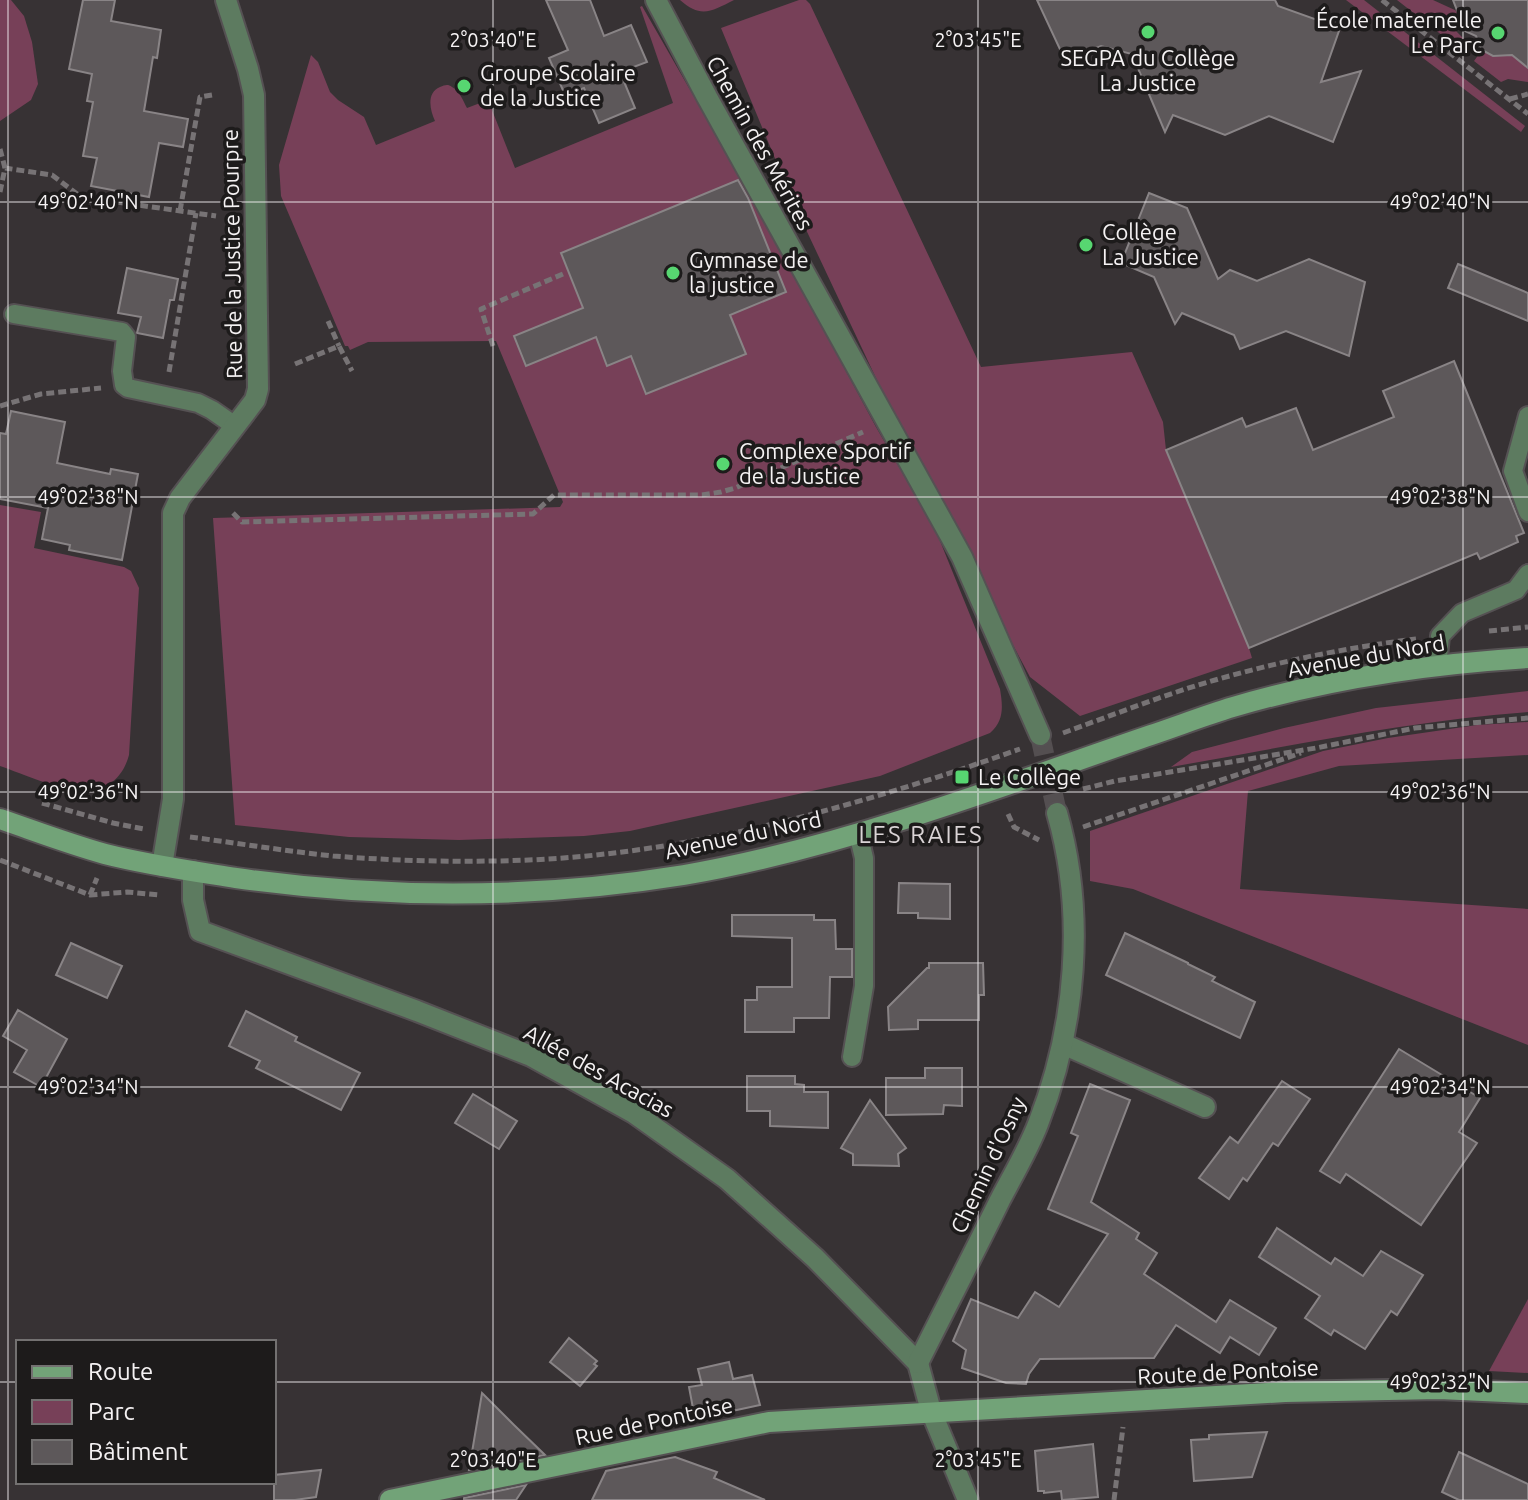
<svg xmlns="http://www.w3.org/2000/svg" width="1528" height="1500" font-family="Ubuntu,sans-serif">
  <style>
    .green { fill: #774058 }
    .building { fill: #5d585a; stroke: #898486; stroke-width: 2 }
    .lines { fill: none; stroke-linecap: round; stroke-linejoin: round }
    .street-tunnel { stroke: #544f51; stroke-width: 20; stroke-dasharray: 20 10; stroke-linecap: butt }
    .lane-casing { stroke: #555153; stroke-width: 22 }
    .street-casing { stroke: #555153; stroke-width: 24 }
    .secondary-casing { stroke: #555153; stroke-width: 24 }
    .path { stroke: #777375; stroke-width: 5; stroke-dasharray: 8 4; stroke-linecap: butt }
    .lane { stroke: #5d7b60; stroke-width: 18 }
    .street { stroke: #5d7b60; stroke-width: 20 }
    .secondary { stroke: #72a378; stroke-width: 20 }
    .ticks { fill: none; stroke: #f5f2f3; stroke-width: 2; stroke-opacity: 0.45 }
    .poi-dot { fill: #57d671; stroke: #1d1b1b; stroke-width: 3 }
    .labels { text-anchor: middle; stroke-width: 7; stroke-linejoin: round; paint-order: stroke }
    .poi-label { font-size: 22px; fill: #f5f2f3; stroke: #1d1b1b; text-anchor: start }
    .street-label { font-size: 22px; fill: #f5f2f3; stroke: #1d1b1b }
    .neighbourhood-label { font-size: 24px; letter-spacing: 2px; fill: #dad4d6; stroke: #1d1b1b }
    .ticks-label { font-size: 20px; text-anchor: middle; fill: #f5f2f3; stroke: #1d1b1b; stroke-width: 7; stroke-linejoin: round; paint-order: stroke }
  </style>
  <rect width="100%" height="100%" fill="#373234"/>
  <g class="green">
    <path d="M0 0H11L24 16 32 42 38 84 31 100 0 121Z"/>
    <path d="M680 0H734C712 11 701 19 680 0Z"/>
    <path d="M799 0H806L810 4 981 367 1132 352 1163 422 1166 450 1249 648 1252 658 1080 716 1030 677 916 463 793 202 721 28Z"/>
    <path d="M1346 0H1364L1525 126 1521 132Z"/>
    <path d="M1397 0H1433L1457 11 1455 30 1469 44 1470 50 1466 54Z"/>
    <path d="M642 6 689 88 726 148 876 427 936 531 1000 689C1003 707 1004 721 990 733L880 776 630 831 584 836 459 840 349 837 235 825 213 518 560 507 563 502 496 341 368 342 350 350 348 346H345L281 196 279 165 311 55 318 62 330 92 338 100 364 117 376 145 435 121C430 110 426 93 440 87 445 85 448 84 452 87 460 91 463 101 467 108L488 100 515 168 673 103 640 7Z"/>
    <path d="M1482 50C1492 57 1498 57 1508 51L1528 65V82L1508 79 1501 82 1474 61Z"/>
    <path d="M0 505 41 512 34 548 124 567 131 571 139 588 129 755C112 817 40 780 0 766Z"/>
    <path d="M1528 691V712C1408 721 1290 746 1171 767L1192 752 1284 728 1376 708Z"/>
    <path d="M1528 722V755L1339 766 1248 791 1240 889 1528 909V1045L1133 889 1090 881V831L1323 751 1388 738 1477 725Z"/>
    <path d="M1528 1299V1373L1489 1371Z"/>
  </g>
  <g class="building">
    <path d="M83 0H115L111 21 161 30 157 58 153 57 144 111 188 119 183 147 159 143 149 197 91 186 97 158 83 156 93 102 87 101 92 74 69 69Z"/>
    <path d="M546 0H590L604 36 631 25 647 62 620 72 635 108 599 123 584 88 565 95 549 58 568 50Z"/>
    <path d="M1037 0H1275L1278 6 1340 28 1321 82 1361 71 1333 142 1269 116 1225 135 1173 115 1165 132 1132 54 1101 46 1065 60Z"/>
    <path d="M1453 0H1528V68L1512 55 1493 56 1482 50 1476 36 1465 31Z"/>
    <path d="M738 180 748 198 786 292 730 315 746 354 646 394 631 356 607 366 596 337 526 366 514 336 583 308 561 253Z"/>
    <path d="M1149 193 1187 208 1218 279 1230 270 1257 281 1309 259 1365 282 1349 356 1286 331 1240 349 1234 335 1182 313 1175 324 1154 277 1121 263Z"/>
    <path d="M1458 264 1528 293V321L1448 288Z"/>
    <path d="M127 268 178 279 174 300H170L163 338 137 333 141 317 118 313Z"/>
    <path d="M1454 361 1524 533 1516 536 1518 542 1480 559 1477 553 1249 648 1166 450 1242 418 1246 427 1296 408 1313 450 1394 417 1383 391Z"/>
    <path d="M11 411 65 422 57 463 110 474 111 469 138 474 122 560 69 550 70 545 42 539 48 508 0 499V433L6 434Z"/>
    <path d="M899 883 950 884V919L918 918V913H898Z"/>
    <path d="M732 915H814V920H835L836 949H852V977H830L829 1018H794V1032H745V1000H757V987H792V938L732 936Z"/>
    <path d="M1125 933 1188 963V964L1215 977 1212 981 1255 1002 1240 1038 1106 975Z"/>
    <path d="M71 943 122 966 107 998 56 975Z"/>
    <path d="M929 963H983L984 995H979V1020H918V1029L889 1030 888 1007 927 968H929Z"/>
    <path d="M18 1010 67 1039 41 1087 14 1072 27 1050 3 1036Z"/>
    <path d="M246 1011 297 1037 295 1041 360 1073 341 1110 256 1068 260 1061 229 1046Z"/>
    <path d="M1399 1049 1480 1098 1459 1132 1477 1143 1421 1225 1346 1174 1340 1183 1320 1171Z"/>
    <path d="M925 1068H962V1106L944 1105 943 1114 886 1115V1078H925Z"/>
    <path d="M747 1076H795V1084L804 1085V1092H828V1128L770 1126V1111H747Z"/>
    <path d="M1282 1081 1310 1099 1278 1146 1273 1143 1247 1181 1243 1178 1229 1199 1199 1178 1230 1137 1238 1143Z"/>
    <path d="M1090 1084 1130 1100 1091 1202 1139 1233 1136 1239 1157 1253 1144 1274 1216 1322 1230 1300 1276 1328 1259 1355 1230 1337 1220 1353 1176 1325 1154 1358 1040 1359 1029 1374 1026 1384 1006 1383 962 1368 966 1350 953 1341 971 1299 1018 1318 1035 1292 1059 1307 1108 1234 1048 1209 1078 1136 1071 1133Z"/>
    <path d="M473 1094 517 1121 499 1149 455 1123Z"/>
    <path d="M870 1100 906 1148 898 1154 899 1166 853 1165V1154L841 1148Z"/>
    <path d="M1277 1228 1331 1264 1335 1258 1363 1276 1381 1251 1423 1275 1397 1315 1391 1311 1365 1349 1334 1330 1331 1335 1305 1318 1320 1296 1259 1257Z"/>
    <path d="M569 1338 597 1361 594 1364 597 1366 580 1386 550 1362Z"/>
    <path d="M729 1362 733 1379 752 1375 760 1405 695 1419 689 1387 702 1385 698 1369Z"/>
    <path d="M482 1393 514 1425 545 1455 469 1470Z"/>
    <path d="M1267 1432 1252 1477 1194 1481 1191 1440 1209 1439V1435Z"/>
    <path d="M1093 1444 1098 1497 1062 1500 1061 1491 1044 1493V1491H1038L1035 1451Z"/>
    <path d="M1459 1452 1528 1484V1500H1459L1442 1492Z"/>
    <path d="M675 1457 717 1472 714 1478 765 1500H592L606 1471Z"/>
    <path d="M321 1470 316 1497 295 1500H274V1475Z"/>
    <path d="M526 1485 516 1500H464V1498Z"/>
  </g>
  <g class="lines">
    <path class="street-tunnel" d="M1040 735 1057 813"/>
    <g class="lane-casing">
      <g id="lane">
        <path d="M14 314 122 332 126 337 122 371 124 385 128 388 198 403 212 410 235 426"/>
        <path d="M1528 416 1513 471 1528 512"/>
        <path d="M1437 667 1440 636 1462 613 1516 590 1528 574"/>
        <path d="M852 1057 864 986V858L858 833"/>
      </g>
    </g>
    <g class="street-casing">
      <g id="street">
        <path d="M656 0 707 97 962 557 1040 735"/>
        <path d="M162 866 173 799V513L180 498 255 400 258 389 254 95 248 69 226 0"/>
        <path d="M193 871V900L200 931 417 1011 531 1056 634 1113 727 1179 815 1258 918 1363 931 1411 968 1500"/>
        <path d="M1063 1044 1205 1107"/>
        <path d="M918 1363C945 1309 973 1255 1000 1200 1013 1175 1028 1150 1038 1124 1076 1027 1086 914 1057 813"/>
      </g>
    </g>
    <g class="secondary-casing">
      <g id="secondary">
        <path d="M0 819C35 831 69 844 105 854 148 865 192 871 236 878 384 899 536 899 684 875 758 862 833 842 905 819 988 793 1069 763 1151 735 1178 726 1206 715 1233 707 1328 679 1429 664 1528 658"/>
        <path d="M390 1500 769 1422 1285 1392 1439 1389 1528 1393"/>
      </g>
    </g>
    <g class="path">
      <path d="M1382 0 1528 114"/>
      <path d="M1510 99 1528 94"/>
      <path d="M0 149 5 168"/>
      <path d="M0 192 5 168 52 175 81 197 216 216"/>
      <path d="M180 211 200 97 212 95"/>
      <path d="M328 321 339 346"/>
      <path d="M493 346 481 309 563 274"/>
      <path d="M295 364 339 346 352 371"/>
      <path d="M169 372 196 213"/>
      <path d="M0 406 41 394 101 388"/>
      <path d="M233 513 242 522 533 514 554 495H702L721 492 735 488 863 432"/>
      <path d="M1489 631 1528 627"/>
      <path d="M1063 733C1107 717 1151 700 1195 686 1267 664 1342 648 1416 639"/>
      <path d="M1083 789 1115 781 1316 748 1415 728 1528 718"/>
      <path d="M42 803 113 823 144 829"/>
      <path d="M1008 814 1014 827 1039 840"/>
      <path d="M1083 827 1301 753"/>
      <path d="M190 837C237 843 285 851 333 856 385 860 438 862 490 861 672 860 850 809 1020 749"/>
      <path d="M0 860 90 895 127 892 159 895"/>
      <path d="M90 895 97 878"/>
      <path d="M1114 1500 1123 1427"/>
    </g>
    <use href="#lane" class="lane"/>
    <use href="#street" class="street"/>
    <use href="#secondary" class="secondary"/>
  </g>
  <path class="ticks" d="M8 0V1500M493 0V1500M978 0V1500M1463 0V1500M0 202H1528M0 497H1528M0 792H1528M0 1087H1528M0 1382H18M274 1382H1528"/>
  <g class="poi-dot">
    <circle cx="1148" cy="32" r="8"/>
    <circle cx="1498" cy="33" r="8"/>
    <circle cx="464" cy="86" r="8"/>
    <circle cx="1086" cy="245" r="8"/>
    <circle cx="673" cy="273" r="8"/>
    <circle cx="723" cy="464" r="8"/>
    <rect x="954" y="769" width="16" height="16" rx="4"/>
  </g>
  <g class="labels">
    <g class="poi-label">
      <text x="1482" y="28" text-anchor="end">École maternelle<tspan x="1482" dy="25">Le Parc</tspan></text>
      <text x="1148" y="66" text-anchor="middle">SEGPA du Collège<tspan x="1148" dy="25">La Justice</tspan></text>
      <text x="480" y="81">Groupe Scolaire<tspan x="480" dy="25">de la Justice</tspan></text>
      <text x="1102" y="240">Collège<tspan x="1102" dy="25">La Justice</tspan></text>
      <text x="689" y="268">Gymnase de<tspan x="689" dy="25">la justice</tspan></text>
      <text x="739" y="459">Complexe Sportif<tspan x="739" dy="25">de la Justice</tspan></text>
      <text x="978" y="785">Le Collège</text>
    </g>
    <g class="street-label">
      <text transform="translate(760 143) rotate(61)" y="8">Chemin des Mérites</text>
      <text transform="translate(232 254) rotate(-91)" y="8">Rue de la Justice Pourpre</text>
      <text transform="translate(1366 656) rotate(-10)" y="8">Avenue du Nord</text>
      <text transform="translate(743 835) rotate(-12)" y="8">Avenue du Nord</text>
      <text transform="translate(599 1071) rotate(29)" y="8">Allée des Acacias</text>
      <text transform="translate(988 1165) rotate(-65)" y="8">Chemin d'Osny</text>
      <text transform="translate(1228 1372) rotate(-3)" y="8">Route de Pontoise</text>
      <text transform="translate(654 1421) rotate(-12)" y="8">Rue de Pontoise</text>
    </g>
    <g class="neighbourhood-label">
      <text x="921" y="843">LES RAIES</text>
    </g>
  </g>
  <g class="ticks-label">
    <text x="493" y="47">2°03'40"E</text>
    <text x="978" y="47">2°03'45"E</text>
    <text x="88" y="209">49°02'40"N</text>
    <text x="1440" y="209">49°02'40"N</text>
    <text x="88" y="504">49°02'38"N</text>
    <text x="1440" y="504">49°02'38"N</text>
    <text x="88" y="799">49°02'36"N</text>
    <text x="1440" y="799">49°02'36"N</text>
    <text x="88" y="1094">49°02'34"N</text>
    <text x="1440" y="1094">49°02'34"N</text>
    <text x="1440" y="1389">49°02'32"N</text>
    <text x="493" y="1467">2°03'40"E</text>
    <text x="978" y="1467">2°03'45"E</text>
  </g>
  <rect x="16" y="1340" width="260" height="144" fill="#1d1b1b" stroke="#737171" stroke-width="2"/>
  <rect x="32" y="1366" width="40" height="12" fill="#72a378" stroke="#737171" stroke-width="2"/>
  <text x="88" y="1380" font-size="24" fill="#f5f2f3">Route</text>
  <rect x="32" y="1400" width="40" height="24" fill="#774058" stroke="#737171" stroke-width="2"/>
  <text x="88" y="1420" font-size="24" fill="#f5f2f3">Parc</text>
  <rect x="32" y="1440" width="40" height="24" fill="#5d585a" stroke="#737171" stroke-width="2"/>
  <text x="88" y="1460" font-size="24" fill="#f5f2f3">Bâtiment</text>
</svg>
